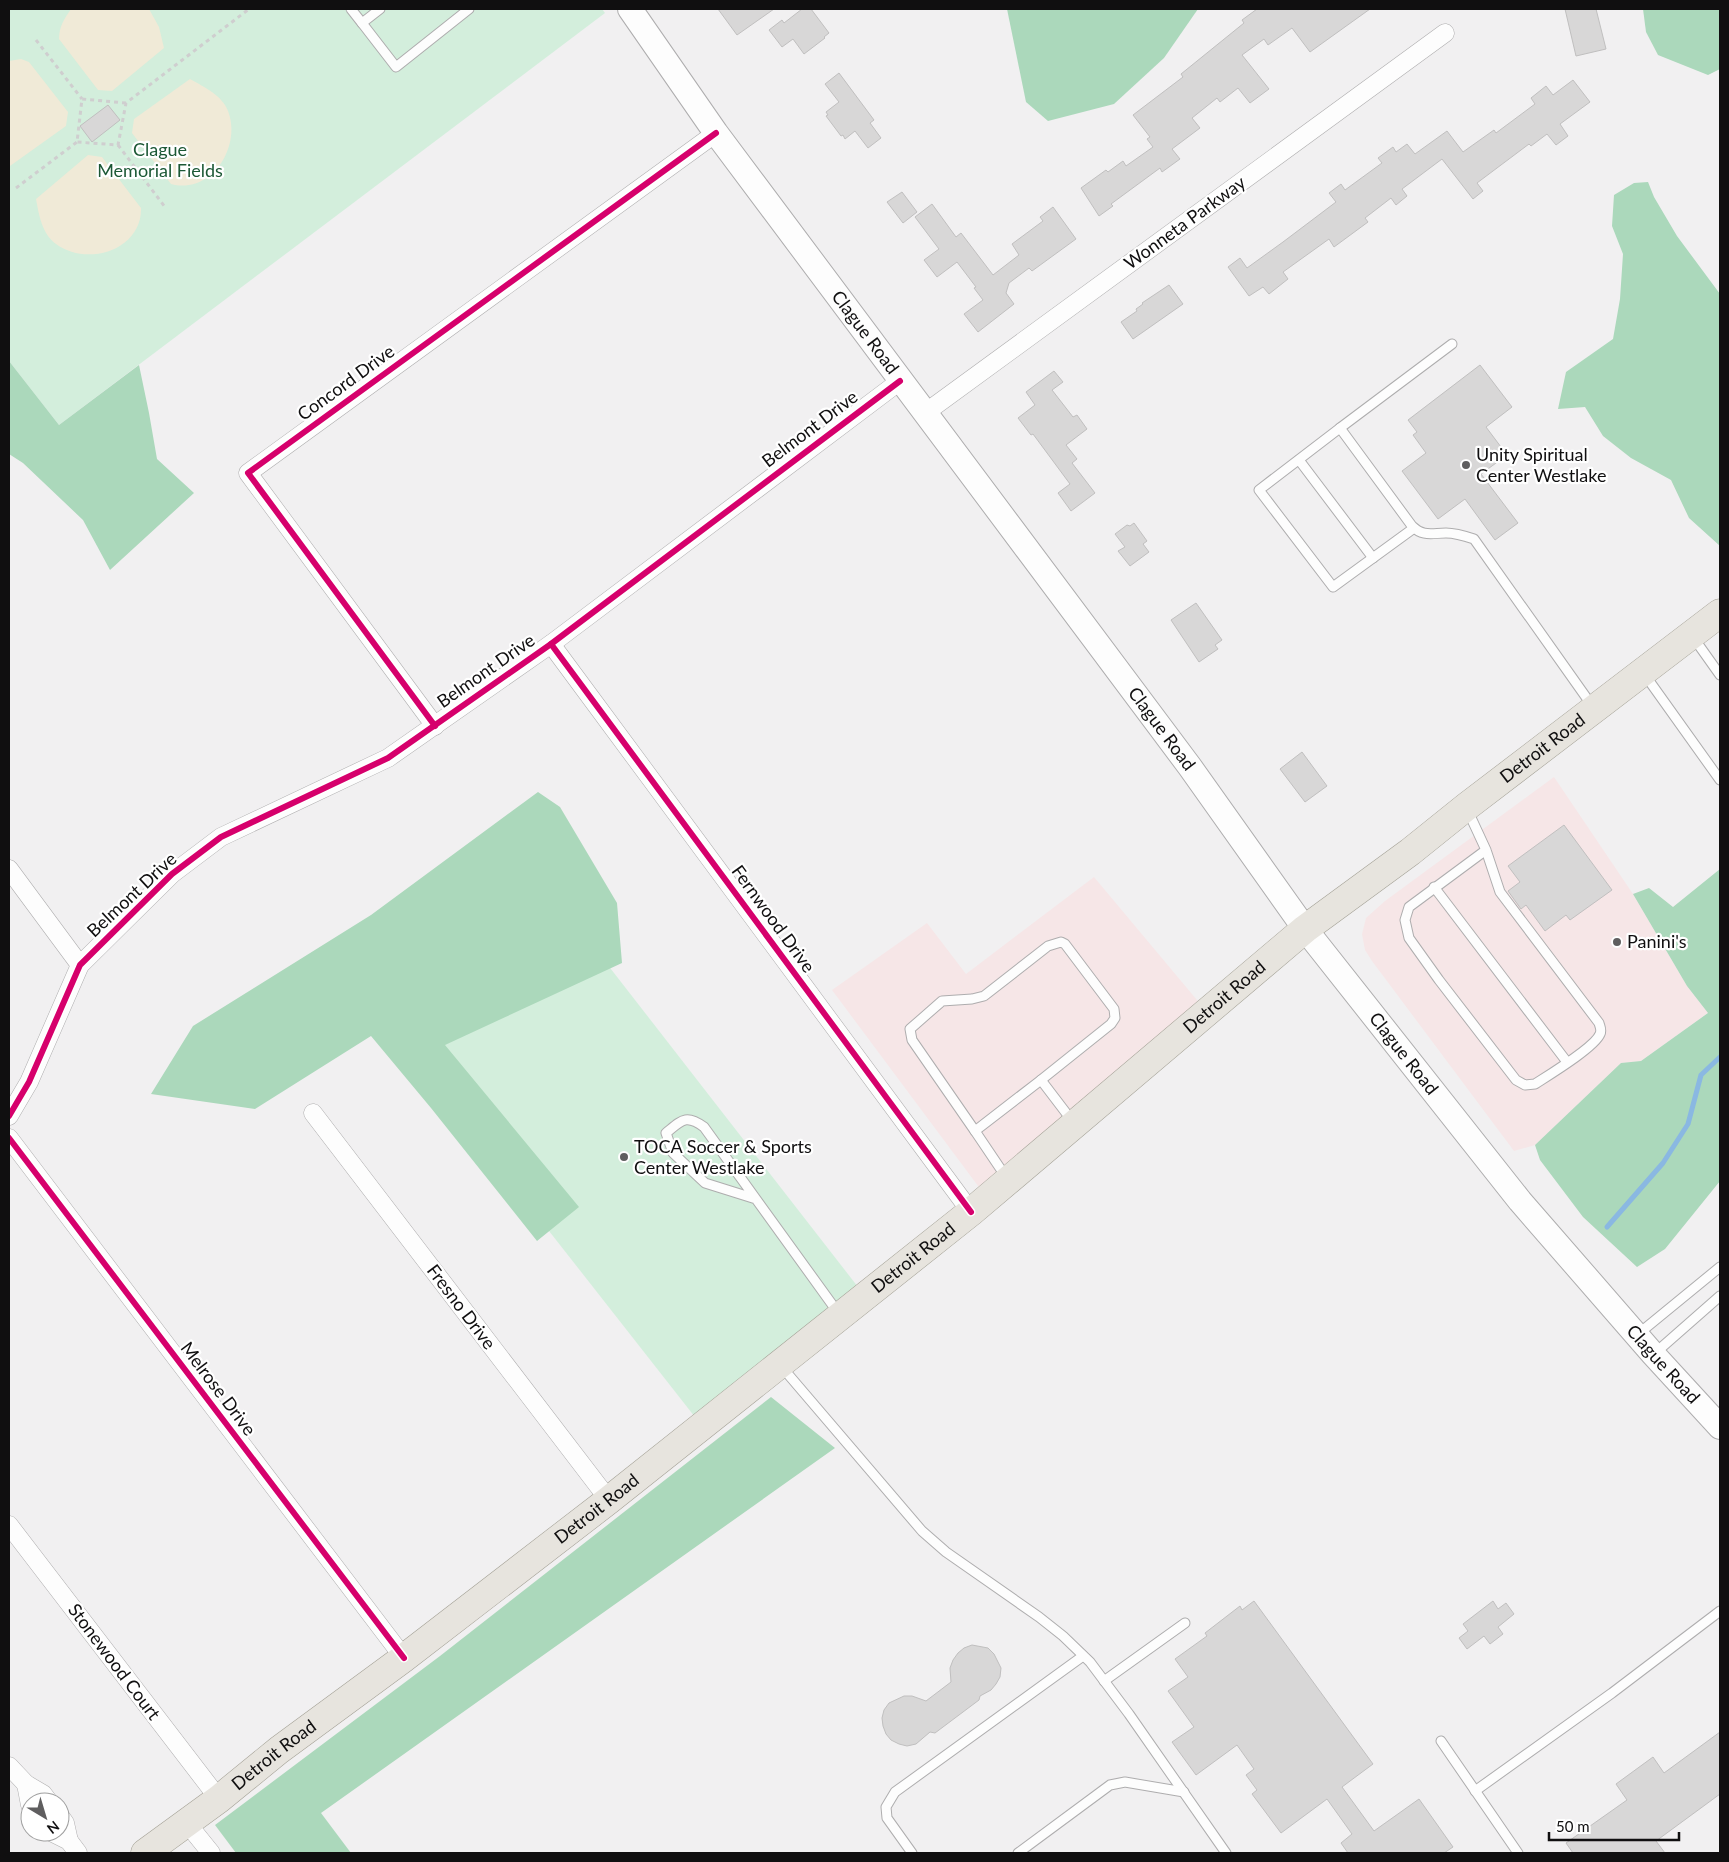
<svg xmlns="http://www.w3.org/2000/svg" width="1729" height="1862" font-family="Lato,sans-serif">
  <style>
    .commercial { fill: #f6e6e7 }
    .green { fill: #d3eedc }
    .forest { fill: #abd8bb }
    .sand { fill: #f0ead7 }
    .lines { fill: none; stroke-linecap: round; stroke-linejoin: round }
    .stream { stroke: #8ab8e2; stroke-width: 5 }
    .building { fill: #d8d7d7; stroke: #c0bfbf }
    .lane-casing { stroke: #aeadae; stroke-width: 11 }
    .street-casing { stroke: #aeadae; stroke-width: 19 }
    .secondary-casing { stroke: #aeadae; stroke-width: 26 }
    .primary-casing { stroke: #a3a095; stroke-width: 29 }
    .path { stroke: #cfcecf; stroke-width: 3; stroke-dasharray: 4 4; stroke-linecap: butt }
    .lane { stroke: #fdfdfd; stroke-width: 9 }
    .street { stroke: #fdfdfd; stroke-width: 18 }
    .secondary { stroke: #fdfdfd; stroke-width: 24 }
    .primary { stroke: #e7e4de; stroke-width: 28 }
    .cycleway-casing { stroke: #fff; stroke-width: 9 }
    .cycleway { stroke: #d6006c; stroke-width: 6 }
    .poi-dot { fill: #5f5e5f; stroke: #fff; stroke-width: 2 }
    .labels { text-anchor: middle; stroke-width: 4.5; stroke-linejoin: round; paint-order: stroke }
    .park-label { font-size: 18px; fill: #1c5835; stroke: #fff }
    .street-label { font-size: 18px; fill: #100f10; stroke: #fff }
    .poi-label { font-size: 18px; fill: #100f10; stroke: #fff; text-anchor: start }
  </style>
  <rect width="100%" height="100%" fill="#f1f0f1"/>
  <g class="commercial">
    <path d="M1554 777 1633 894 1687 986 1708 1013 1641 1061 1621 1063 1535 1145 1514 1151 1372 961 1365 950 1362 934 1366 918 1385 901Z"/>
    <path d="M1094 877 1207 1012 987 1198 832 990 927 923 966 974Z"/>
  </g>
  <g class="green">
    <path d="M9 9H602L605 13 59 425 9 361Z"/>
    <path d="M548 888 865 1296 702 1426 382 1018Z"/>
  </g>
  <g class="forest">
    <path d="M1007 9H1198L1164 58 1114 104 1048 121 1026 102Z"/>
    <path d="M1643 9H1720V69L1708 75 1658 55 1646 32Z"/>
    <path d="M1648 182 1654 197 1677 236 1720 294V546L1689 518 1671 480 1631 458 1603 436 1585 407 1558 409 1566 372 1613 339 1620 299 1623 254 1612 226 1614 195 1634 183Z"/>
    <path d="M9 361 59 425 139 365 149 413 157 459 194 493 110 570 83 520 23 463 9 454Z"/>
    <path d="M538 792 560 807 617 903 622 963 445 1045 579 1207 537 1241 431 1108 371 1036 255 1109 151 1094 193 1026 371 915Z"/>
    <path d="M1720 869V1181L1665 1249 1637 1267 1583 1217 1540 1160 1535 1145 1621 1063 1641 1061 1708 1013 1687 986 1633 894 1649 888 1673 907Z"/>
    <path d="M771 1397 835 1448 321 1813 351 1853H236L215 1825 440 1656Z"/>
  </g>
  <g class="sand">
    <path d="M71 9H149L159 27 164 48 112 91 98 90 59 39C59 27 64 19 71 9Z"/>
    <path d="M21 59 29 62 68 112 66 126 10 166 9 61Z"/>
    <path d="M190 79C204 87 222 95 228 111 242 147 211 195 171 184L132 133 134 119Z"/>
    <path d="M88 155 102 157 141 208C142 250 87 267 56 244 42 234 39 215 36 199Z"/>
  </g>
  <g class="lines">
    <path class="stream" d="M1607 1227 1663 1163 1688 1124 1701 1075 1720 1057"/>
  </g>
  <g class="building">
    <path d="M718 9H774L737 35Z"/>
    <path d="M802 9H811L829 33 824 37 825 38 804 54 793 39 782 47 769 30 782 20 784 23Z"/>
    <path d="M1257 9H1370L1310 52 1292 28 1268 45 1264 39 1242 55 1269 89 1250 103 1238 88 1220 102 1217 98 1192 118 1200 128 1172 149 1180 159 1162 172 1160 168 1111 204 1113 206 1099 216 1081 188 1106 170 1108 172 1123 161 1126 166 1153 147 1147 139 1150 137 1133 115 1183 77 1181 74 1244 23 1242 20Z"/>
    <path d="M1565 9H1596L1606 49 1576 56Z"/>
    <path d="M839 73 874 120 870 123 881 138 868 148 855 131 845 139 843 135 841 136 826 116 828 115 826 112 839 102 825 84Z"/>
    <path d="M1573 80 1590 102 1560 124 1568 136 1556 145 1547 134 1531 146 1529 144 1477 183 1483 191 1473 199 1442 159 1402 189 1407 196 1396 205 1391 198 1365 218 1368 222 1334 247 1329 239 1283 272 1288 279 1269 294 1263 287 1249 296 1228 267 1240 258 1247 268 1283 242 1336 202 1329 193 1341 184 1345 190 1382 163 1378 158 1393 147 1396 152 1407 144 1415 154 1447 131 1463 152 1494 130 1496 133 1535 104 1531 98 1546 86 1553 95Z"/>
    <path d="M108 105 120 120 92 142 80 126Z"/>
    <path d="M902 192 917 212 903 223 887 202Z"/>
    <path d="M932 204 956 237 961 233 993 275 1019 255 1012 244 1043 221 1040 217 1053 207 1076 239 1032 271 1029 268 1009 283 1006 293 1014 304 978 332 964 314 983 300 974 288 976 287 957 262 937 277 924 260 939 249 915 217Z"/>
    <path d="M1169 285 1183 304 1133 339 1121 322 1137 311 1136 309 1143 304 1142 303Z"/>
    <path d="M1480 365 1512 407 1486 427 1507 455 1481 474 1518 523 1495 540 1465 499 1438 519 1402 471 1426 453 1413 435 1417 432 1408 420Z"/>
    <path d="M1054 371 1063 382 1052 390 1073 417 1077 415 1087 429 1066 445 1077 459 1072 463 1095 493 1071 511 1058 493 1070 484 1033 434 1031 435 1018 418 1035 405 1026 392Z"/>
    <path d="M1134 523 1147 541 1143 544 1149 552 1130 566 1118 551 1125 547 1115 534 1127 525 1130 526Z"/>
    <path d="M1196 603 1222 640 1215 645 1218 649 1199 662 1171 620Z"/>
    <path d="M1302 752 1327 786 1305 802 1280 769Z"/>
    <path d="M1564 825 1612 890 1570 920 1566 915 1545 931 1526 905 1521 909 1508 891 1520 882 1508 866Z"/>
    <path d="M1254 1601 1373 1764 1342 1787 1374 1831 1419 1799 1453 1847 1444 1853H1348L1341 1843 1352 1834 1327 1799 1281 1833 1252 1794 1257 1790 1246 1775 1254 1769 1237 1745 1196 1775 1172 1742 1194 1727 1168 1691 1188 1677 1175 1659 1207 1636 1205 1633 1240 1606 1242 1610Z"/>
    <path d="M1493 1601 1498 1609 1506 1603 1514 1614 1498 1627 1503 1634 1490 1644 1484 1636 1467 1649 1459 1638 1468 1631 1463 1624Z"/>
    <path d="M972 1645 988 1648 994 1654 1001 1668 1000 1677 996 1684 991 1690 980 1696 979 1700 935 1733 930 1732 916 1744 907 1746 899 1744 891 1740 886 1734 883 1726 882 1718 884 1710 889 1703 904 1696H912L926 1701 951 1682 950 1668 953 1660 958 1653 964 1648Z"/>
    <path d="M1720 1732V1794L1656 1841 1665 1853H1573L1566 1843 1627 1800 1616 1784 1653 1757 1664 1773Z"/>
  </g>
  <g class="lines">
    <g class="lane-casing">
      <g id="lane">
        <path d="M351 9 362 23 380 9"/>
        <path d="M362 23 396 67 469 9"/>
        <path d="M1340 428 1452 344"/>
        <path d="M1299 460 1373 558"/>
        <path d="M1414 528 1333 587 1259 490 1340 428 1412 526C1423 537 1432 533 1446 533 1456 533 1465 536 1474 539L1593 707"/>
        <path d="M1693 637 1720 675"/>
        <path d="M1645 675 1720 780"/>
        <path d="M1467 809 1486 850 1409 907 1405 920 1409 938 1439 980 1516 1080 1525 1085 1535 1084C1549 1075 1595 1047 1600 1034 1602 1030 1600 1027 1599 1023L1500 892 1486 850"/>
        <path d="M1434 887 1567 1062"/>
        <path d="M975 1131 912 1040 910 1029 942 1001 972 999 984 996 1048 946 1061 942 1065 944 1114 1009 1115 1018 1111 1024 1041 1080"/>
        <path d="M1006 1177 975 1131 1041 1080 1073 1122"/>
        <path d="M756 1199 705 1183 673 1153 666 1133C682 1120 686 1114 704 1127L839 1314"/>
        <path d="M1637 1335 1720 1267"/>
        <path d="M1654 1354 1720 1296"/>
        <path d="M781 1366 922 1531 946 1552 1039 1617 1063 1636 1090 1662 1129 1714 1226 1853"/>
        <path d="M1104 1681 1185 1623"/>
        <path d="M1441 1741 1518 1853"/>
        <path d="M1475 1791 1612 1693 1720 1611"/>
        <path d="M912 1853 887 1818 886 1807 895 1792 1083 1656"/>
        <path d="M1018 1853 1110 1785 1125 1782 1184 1792"/>
      </g>
    </g>
    <g class="street-casing">
      <g id="street">
        <path d="M925 413 1445 33"/>
        <path d="M551 644 971 1212"/>
        <path d="M435 726 248 473 716 133"/>
        <path d="M9 869 80 965"/>
        <path d="M313 1113 609 1500"/>
        <path d="M9 1116 29 1082 80 965 172 874 221 837 388 758 551 644 900 381"/>
        <path d="M9 1138 404 1658"/>
        <path d="M9 1525 219 1799"/>
        <path d="M9 1766 26 1784 43 1794 49 1802"/>
        <path d="M26 1784 30 1805"/>
        <path d="M60 1816 65 1823 69 1841"/>
        <path d="M186 1822 211 1853"/>
        <path d="M51 1832 69 1841 78 1853"/>
      </g>
    </g>
    <g class="secondary-casing">
      <g id="secondary">
        <path id="s1" d="M630 9 716 133 1190 767 1305 929 1520 1201 1653 1354 1720 1427"/>
      </g>
    </g>
    <g class="primary-casing">
      <g id="primary">
        <path id="s2" d="M145 1853 219 1799 279 1750 404 1658 609 1500 971 1212 1305 929 1410 852 1466 807 1720 613"/>
      </g>
    </g>
    <g class="path">
      <path d="M36 40 82 99"/>
      <path d="M126 103 82 99 77 142 118 145 126 103 249 9"/>
      <path d="M118 145 165 207"/>
      <path d="M16 188 77 142"/>
    </g>
    <use href="#lane" class="lane"/>
    <use href="#street" class="street"/>
    <use href="#secondary" class="secondary"/>
    <use href="#primary" class="primary"/>
    <g class="cycleway-casing">
      <g id="cycleway">
        <path d="M551 644 971 1212"/>
        <path d="M435 726 248 473 716 133"/>
        <path d="M9 1116 29 1082 80 965 172 874 221 837 388 758 551 644 900 381"/>
        <path d="M9 1138 404 1658"/>
      </g>
    </g>
    <use href="#cycleway" class="cycleway"/>
  </g>
  <g class="poi-dot">
    <circle cx="1466" cy="465" r="5"/>
    <circle cx="1617" cy="942" r="5"/>
    <circle cx="624" cy="1157" r="5"/>
  </g>
  <g class="labels">
    <g class="park-label">
      <text x="160" y="156">Clague<tspan x="160" dy="21">Memorial Fields</tspan></text>
    </g>
    <g class="street-label">
      <text transform="translate(1185 223) rotate(-36)" y="6">Wonneta Parkway</text>
      <text dy="6" stroke="none"><textPath href="#s1" startOffset="400">Clague Road</textPath></text>
      <text transform="translate(346 383) rotate(-36)" y="6">Concord Drive</text>
      <text transform="translate(810 429) rotate(-37)" y="6">Belmont Drive</text>
      <text transform="translate(486 671) rotate(-35)" y="6">Belmont Drive</text>
      <text dy="6" stroke="none"><textPath href="#s1" startOffset="895">Clague Road</textPath></text>
      <text dy="6" stroke="none"><textPath href="#s2" startOffset="1782">Detroit Road</textPath></text>
      <text transform="translate(132 895) rotate(-43)" y="6">Belmont Drive</text>
      <text transform="translate(773 919) rotate(54)" y="6">Fernwood Drive</text>
      <text dy="6" stroke="none"><textPath href="#s2" startOffset="1378">Detroit Road</textPath></text>
      <text dy="6" stroke="none"><textPath href="#s1" startOffset="1300">Clague Road</textPath></text>
      <text dy="6" stroke="none"><textPath href="#s2" startOffset="972">Detroit Road</textPath></text>
      <text transform="translate(461 1307) rotate(53)" y="6">Fresno Drive</text>
      <text dy="6" stroke="none"><textPath href="#s1" startOffset="1705">Clague Road</textPath></text>
      <text transform="translate(218 1389) rotate(53)" y="6">Melrose Drive</text>
      <text dy="6" stroke="none"><textPath href="#s2" startOffset="568">Detroit Road</textPath></text>
      <text transform="translate(114 1662) rotate(53)" y="6">Stonewood Court</text>
      <text dy="6" stroke="none"><textPath href="#s2" startOffset="162">Detroit Road</textPath></text>
    </g>
    <g class="poi-label">
      <text x="1476" y="461">Unity Spiritual<tspan x="1476" dy="21">Center Westlake</tspan></text>
      <text x="1627" y="948">Panini's</text>
      <text x="634" y="1153">TOCA Soccer &amp; Sports<tspan x="634" dy="21">Center Westlake</tspan></text>
    </g>
  </g>
  <rect width="1729" height="1862" fill="none" stroke="#100f10" stroke-width="20"/>
  <g transform="translate(45 1817) rotate(142)"><circle r="24" fill="#ffffff" stroke="#9f9f9f"/>
  <path d="M0-4L9 19L0 12L-9 19Z" fill="#5f5e5f"/>
  <text y="-8" font-size="14" font-weight="bold" text-anchor="middle" fill="#100f10">N</text>
  </g>
  <path d="M1549 1832v8h130v-8" fill="none" stroke="#100f10" stroke-width="2.5"/>
  <text x="1556" y="1832" font-size="15" fill="#100f10" stroke="#ffffff" stroke-width="4" paint-order="stroke">50 m</text>
</svg>
